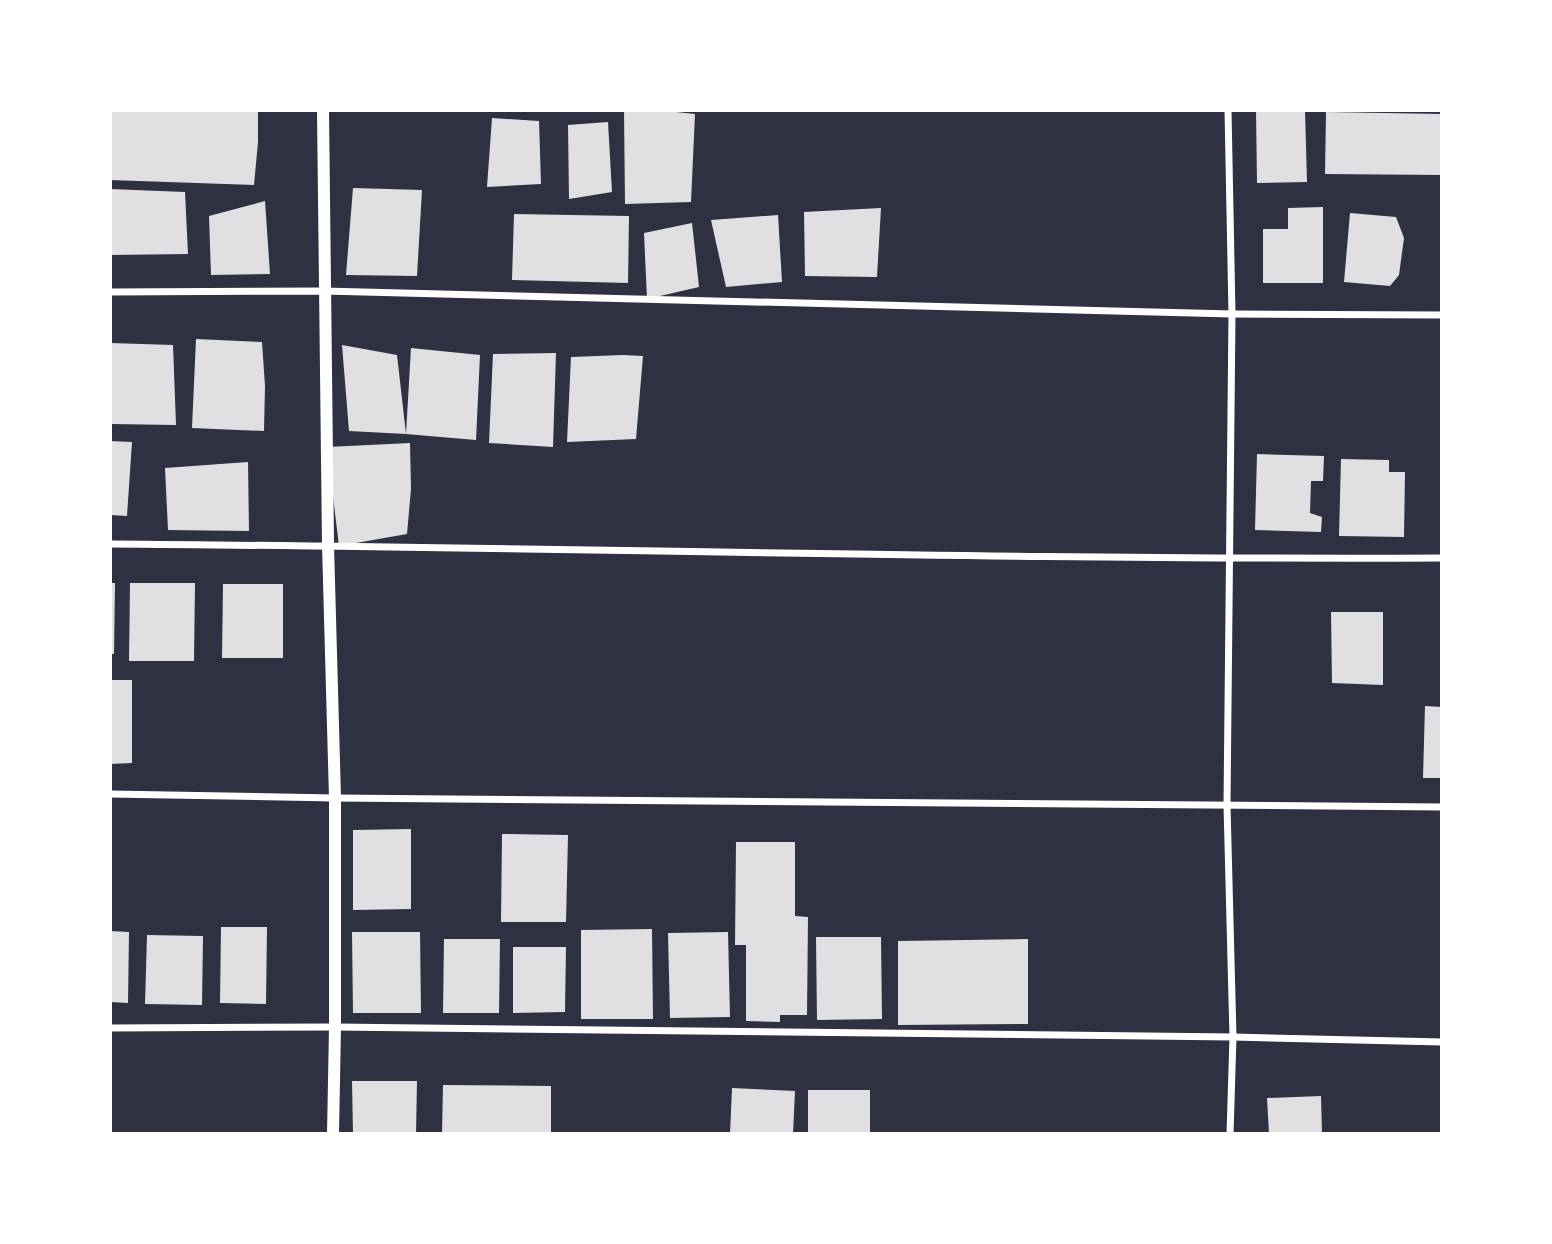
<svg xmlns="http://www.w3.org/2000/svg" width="1552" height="1244" font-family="'Playfair Display',serif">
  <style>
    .building { fill: #e0e0e3 }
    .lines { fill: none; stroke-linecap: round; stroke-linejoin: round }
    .minor { stroke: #fff; stroke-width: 7 }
    .tertiary { stroke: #fff; stroke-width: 12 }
  </style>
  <rect width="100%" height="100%" fill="#2d3142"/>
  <g class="building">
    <path d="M110 110H258V142L254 185 110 180Z"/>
    <path d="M624 110H657L695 114 691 202 625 204Z"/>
    <path d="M1256 110H1305L1307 182 1257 183Z"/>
    <path d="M1326 112 1442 114V175L1325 174Z"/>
    <path d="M492 118 539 121 541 184 487 187Z"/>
    <path d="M608 122 612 192 569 199 568 125Z"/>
    <path d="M353 188 422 190 417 276 346 275Z"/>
    <path d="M110 189 185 192 188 254 110 255Z"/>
    <path d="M265 201 270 274 211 275 209 216Z"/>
    <path d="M1323 207V283H1263V229H1288V208Z"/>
    <path d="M881 208 877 277 805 276 804 212Z"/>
    <path d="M1350 213 1396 217 1404 238 1399 275 1390 286 1344 282Z"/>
    <path d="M514 214 629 216 628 283 512 280Z"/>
    <path d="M778 215 782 282 726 287 711 220Z"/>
    <path d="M692 223 699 287 647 299 644 233Z"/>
    <path d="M196 339 262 342 265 386 264 431 192 428Z"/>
    <path d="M110 343 173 345 176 425 110 424Z"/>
    <path d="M342 345 397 355 406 434 349 431Z"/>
    <path d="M411 348 480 355 476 440 406 434Z"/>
    <path d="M556 353 553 447 489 443 493 354Z"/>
    <path d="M623 355 643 356 636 439 567 442 571 357Z"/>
    <path d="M110 441 132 442 127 516 110 515Z"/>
    <path d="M410 443 411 489 407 534 339 546 327 447Z"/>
    <path d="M1257 454 1324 456 1323 481H1311L1310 513 1322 517 1321 532 1255 530Z"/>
    <path d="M1341 459 1389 460V472H1405L1404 537 1339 536Z"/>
    <path d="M248 462 249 531 168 530 165 468Z"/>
    <path d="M110 583H115L114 654H110Z"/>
    <path d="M130 583H195L194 661H129Z"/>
    <path d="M223 584H283V658H222Z"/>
    <path d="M1331 612H1383V685L1332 683Z"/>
    <path d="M110 680H132V763L110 764Z"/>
    <path d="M1425 706 1442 707V778H1423Z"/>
    <path d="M411 829V909L353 910V830Z"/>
    <path d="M502 834 568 835 566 922H501Z"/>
    <path d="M736 842H795V916L808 917 807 1015H780V1022L746 1021V945H735Z"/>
    <path d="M221 927H267L266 1004 220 1003Z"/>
    <path d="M652 929 653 1019H581V930Z"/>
    <path d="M110 931 129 932 128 1003 110 1002Z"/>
    <path d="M352 932H420L421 1013H353Z"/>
    <path d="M728 932 730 1017 670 1018 668 933Z"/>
    <path d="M147 935 203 936 202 1005 145 1004Z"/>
    <path d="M816 937H881L882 1019 817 1020Z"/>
    <path d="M444 939H500L499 1013H443Z"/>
    <path d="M1028 939V1024L898 1025V941Z"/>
    <path d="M513 947H566L565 1012 513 1013Z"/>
    <path d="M352 1081H417L416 1134H353Z"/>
    <path d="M443 1085 551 1086V1134H442Z"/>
    <path d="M732 1088 795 1091 793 1134H730Z"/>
    <rect x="808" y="1090" width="62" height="44"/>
    <path d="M1321 1096 1322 1134H1269L1267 1098Z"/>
  </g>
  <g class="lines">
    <g class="minor">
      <path d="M1228 110 1232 314 1227 805 1233 1037 1230 1134"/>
      <path d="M110 292 324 291 1232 314 1442 315"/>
      <path d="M110 544C554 547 998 560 1442 558"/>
      <path d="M110 794 335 798 1442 807"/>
      <path d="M110 1028 335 1027 1233 1037 1442 1042"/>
    </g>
    <path class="tertiary" d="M323 110 328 545 335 798V1027L333 1134"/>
  </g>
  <rect width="1552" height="1244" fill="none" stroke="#ffffff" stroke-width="224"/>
</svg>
